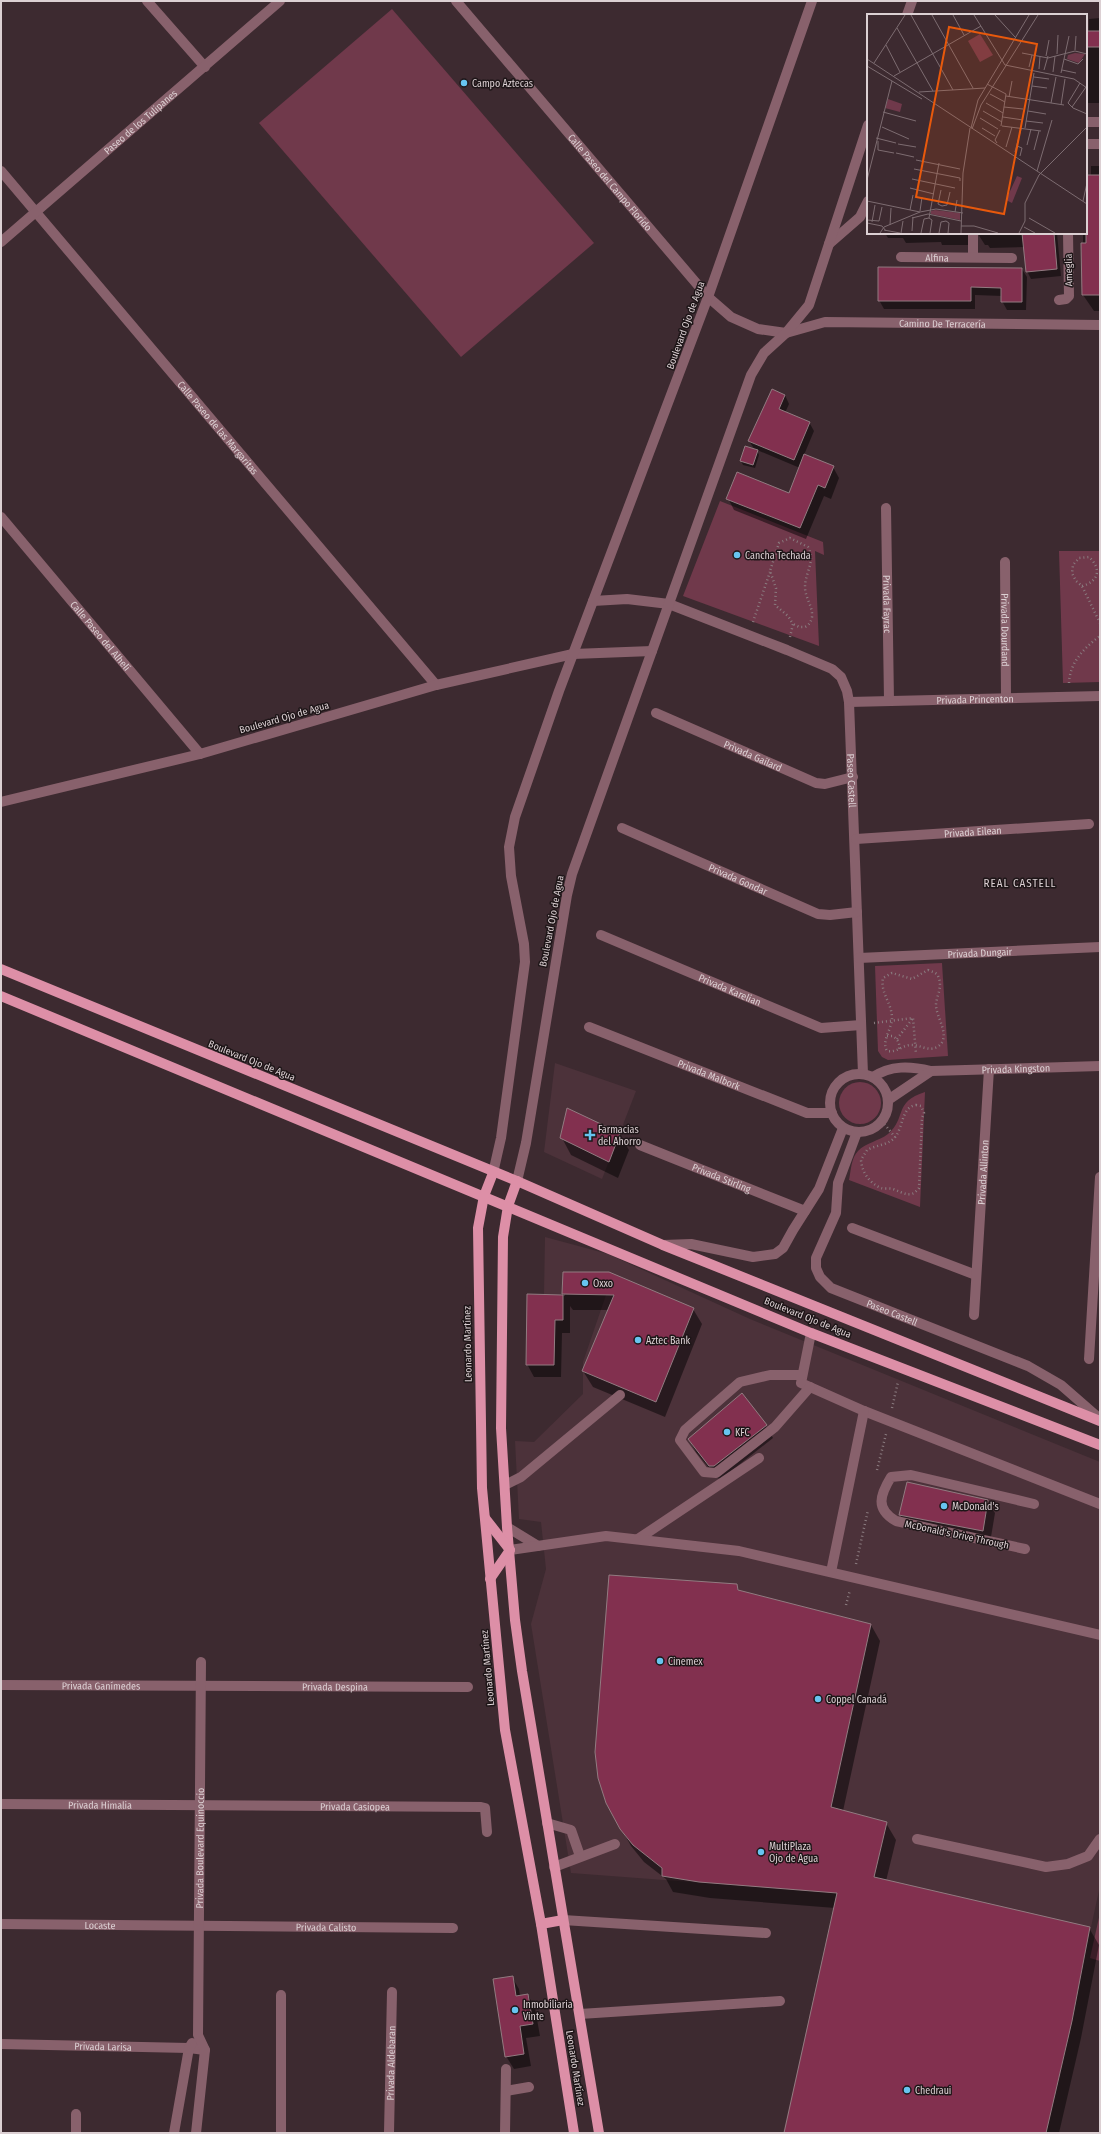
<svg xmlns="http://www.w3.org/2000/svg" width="1101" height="2134" font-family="'Fira Sans Condensed',sans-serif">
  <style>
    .built { fill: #4c323a }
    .green { fill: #70394b }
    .shadow { fill: #0007 }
    .building { fill: #82304f; stroke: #927b81 }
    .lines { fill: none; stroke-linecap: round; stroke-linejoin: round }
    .path { stroke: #8a7b7f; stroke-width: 2.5; stroke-dasharray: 1 3; stroke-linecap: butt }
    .minor { stroke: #88616c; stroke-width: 10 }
    .major { stroke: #dd8fa7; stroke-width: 10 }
    .poi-dot { fill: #67c4f0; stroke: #1e1618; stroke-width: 1.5 }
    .labels { text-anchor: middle; stroke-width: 3; stroke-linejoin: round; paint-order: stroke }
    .poi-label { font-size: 10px; fill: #dcd0d3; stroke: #1e1618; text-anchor: start }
    .street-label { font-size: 10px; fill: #dcd0d3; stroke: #1e1618 }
    .neighbourhood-label { font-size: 11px; letter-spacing: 1px; fill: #dcd0d3; stroke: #1e1618 }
    .inset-road { fill: none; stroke: #7d6c71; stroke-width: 1 }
    .view { fill: #e8590c; fill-opacity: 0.15; stroke: #e8590c; stroke-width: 2 }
    .inset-edge { fill: none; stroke: #dcd0d3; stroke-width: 2 }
  </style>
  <rect width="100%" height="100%" fill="#3d2a30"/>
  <g class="built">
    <path d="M555 1063 636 1091 602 1179 544 1152Z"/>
    <path d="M545 1237 608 1254 750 1319 1100 1462V1886L1046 2133H783L837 1893 571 1873 531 1624 546 1569 541 1522 519 1519 515 1441 534 1442 583 1394V1362L606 1295 544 1294Z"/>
  </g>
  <g class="green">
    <path d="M392 9 594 243 461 357 259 123Z"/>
    <path d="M720 501 823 542 824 555 815 551 819 646 683 596Z"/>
    <path d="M1059 551H1100V682L1063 683Z"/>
    <path d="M942 963 948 1056 888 1060 882 1057 878 1051 875 966Z"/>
    <circle cx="860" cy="1103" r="21"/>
    <path d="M925 1092 920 1207 849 1180C851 1171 851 1158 858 1151 865 1143 879 1141 888 1134 907 1118 893 1102 925 1092Z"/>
    <path d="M1100 1913V1961L1090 1958Z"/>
  </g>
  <g class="shadow">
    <path d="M1100 18V103H1086V32H1089V19Z"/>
    <path d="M1091 166H1100V311H1094L1083 295V233H1086V176H1091Z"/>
    <path d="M885 233H1057L1061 276 1031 279 1027 271 1025 247 990 248 988 245H985L978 234 971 237 970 245H942L941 242 906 243 903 238H888Z"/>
    <path d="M1022 269 1027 277 1026 310H1007L1002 301V296L975 295V309H884L879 300Z"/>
    <path d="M785 395 789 404 785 413 809 422 814 431 804 455 833 467 839 478 831 499 824 496 806 539 734 510 728 498 790 494 800 468 757 450 759 455 755 468 743 465 741 461 755 450 749 441Z"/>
    <path d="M619 1134 629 1150 618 1178 571 1155 562 1138Z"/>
    <path d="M564 1273 693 1309 702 1324 665 1417 593 1387 583 1371 609 1310H573L570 1306V1333H562L561 1377H534L527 1364 528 1295 565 1296Z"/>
    <path d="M766 1426 773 1438 721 1479 717 1478 696 1452 689 1439Z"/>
    <path d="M987 1501 995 1513 990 1543 907 1527 900 1515Z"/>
    <path d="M736 1585 740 1592 871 1625 880 1641 843 1811 886 1823 896 1840 886 1881 1089 1928 1099 1945 1081 2038 1059 2133H785L835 1908 710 1898 673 1892 666 1879 644 1862 631 1846 607 1803Z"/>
    <path d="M512 1977 519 1989 520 1996 528 1995 535 2008 540 2036 526 2038 531 2066 514 2069 506 2056Z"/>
  </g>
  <g class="building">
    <rect x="1086" y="31" width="14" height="16"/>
    <path d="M1086 175H1100V295H1082L1081 243H1086Z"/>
    <path d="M1022 233H1054L1057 269 1026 272Z"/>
    <path d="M878 267 1022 268V302H1001V288L971 287V301H878Z"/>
    <path d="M772 389 785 395 779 409 810 422 794 460 748 441Z"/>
    <path d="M745 446 758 450 753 465 740 461Z"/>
    <path d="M804 454 834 466 825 488 818 485 800 528 726 499 737 472 789 493Z"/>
    <path d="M567 1108 620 1133 609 1162 560 1138Z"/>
    <path d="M563 1272H609L694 1308 656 1402 582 1371 614 1295 562 1294Z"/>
    <path d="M527 1294 563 1295V1320H555L554 1365H526Z"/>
    <path d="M742 1393 767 1425 714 1466H709L688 1439Z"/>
    <path d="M907 1482 988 1500 983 1531 899 1515Z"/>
    <path d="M609 1575 737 1584 738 1590 871 1624 831 1807 887 1822 874 1877 1090 1927 1072 2021 1046 2133H784L837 1893 699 1882 662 1876V1868L633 1845 620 1829 606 1803 598 1778 595 1752Z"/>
    <path d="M513 1976 516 1996 528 1994 533 2024 520 2026 524 2054 505 2057 493 1979Z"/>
  </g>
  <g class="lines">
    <g class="path">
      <path d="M1082 586C1100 581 1101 568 1089 557L1079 558 1073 565 1072 573 1076 581 1082 586 1100 623"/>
      <path d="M753 622 770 572"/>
      <path d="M790 637 793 624 788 616 775 605 776 588 770 571 779 543 790 538 808 547C816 562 805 572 805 587 805 598 813 606 812 617 811 622 809 625 805 627H799L793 624"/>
      <path d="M1069 683C1070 662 1084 648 1100 636"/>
      <path d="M928 970C932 972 936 972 938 976 943 986 937 995 936 1004 935 1016 953 1038 937 1047 928 1052 919 1044 910 1045 901 1046 896 1053 887 1051 881 1041 892 1029 892 1018 892 1003 880 993 883 978L892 973 912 979Z"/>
      <path d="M874 1023 913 1018 916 1054"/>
      <path d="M887 1036H893C898 1040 900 1043 899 1049"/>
      <path d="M897 1039 913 1018"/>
      <path d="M916 1105 921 1106 924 1113 922 1118 919 1188C911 1199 904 1193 893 1189 889 1188 884 1189 881 1188 869 1183 862 1172 861 1160L867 1150C876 1145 890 1145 896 1136 903 1126 902 1107 916 1105Z"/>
      <path d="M882 1121 895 1137"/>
      <path d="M892 1408 898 1382"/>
      <path d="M877 1470 886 1434"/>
      <path d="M856 1564 868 1510"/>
      <path d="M846 1605 850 1590"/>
    </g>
    <g class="minor">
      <path d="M147 1 205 67"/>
      <path id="s1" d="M456 1 708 297 731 317 758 329 786 333 825 322 1100 325"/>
      <path d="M907 15 912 1"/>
      <path d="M1086 122H1100"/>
      <path d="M1086 144H1100"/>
      <path id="s2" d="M1 171 436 685"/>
      <path d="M973 233V257"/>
      <path id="s3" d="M1 242 280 1"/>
      <path d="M829 244 860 217 868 201"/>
      <path id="s4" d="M901 257 1012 258"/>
      <path d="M1059 300 1066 299 1069 296 1068 233"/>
      <path id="s5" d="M886 508 889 700"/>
      <path id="s6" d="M1 517 200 754"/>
      <path id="s7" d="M1005 562 1006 697"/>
      <path id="s8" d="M593 601 627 599 669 604 787 650 832 669 841 677 847 691 849 702 863 1074"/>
      <path id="s9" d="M849 702 1100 696"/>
      <path id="s10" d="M656 713 816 783 825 784 853 777"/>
      <path d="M1 802 200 754 436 685 573 654 652 651"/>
      <path id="s11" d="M622 828 818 914 830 915 857 912"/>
      <path id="s12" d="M856 839 1089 824"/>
      <path id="s13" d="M601 935 821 1028 861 1025"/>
      <path id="s14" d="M859 958 1100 947"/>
      <path id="s15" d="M589 1027 807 1113H832"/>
      <circle cx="859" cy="1103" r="29"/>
      <path id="s16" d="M873 1077C891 1065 910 1066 931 1071L1100 1066"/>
      <path d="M888 1100 931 1071"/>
      <path id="s17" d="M857 1132 838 1183 836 1213 816 1258V1268L820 1277 831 1288 1028 1366 1061 1385 1100 1419"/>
      <path id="s18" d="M640 1145 805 1211"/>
      <path d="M493 1173 501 1138 525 962 524 944 511 876 509 847 515 817 559 691 708 297 812 1"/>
      <path d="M517 1181 526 1143 567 895 572 874 751 375 764 353 786 333 809 305 868 125"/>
      <path d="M852 1228 976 1275"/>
      <path d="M663 1245 691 1244 753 1257 775 1254 783 1248 793 1230 819 1189 843 1128"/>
      <path id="s19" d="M974 1315 989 1069"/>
      <path d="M811 1333 801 1383 864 1411 1100 1504"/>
      <path d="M1089 1359 1100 1177"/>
      <path d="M802 1375H770L740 1382 685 1430 680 1440 704 1472 716 1473 775 1427 810 1387"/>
      <path d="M505 1485 521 1477 620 1395"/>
      <path d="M507 1527 538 1546"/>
      <path d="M638 1539 759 1458"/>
      <path d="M1025 1549 896 1521C875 1509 880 1495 891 1477L911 1475 1034 1504"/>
      <path d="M510 1550 606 1536 739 1551 1100 1635"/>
      <path d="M831 1572 864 1411"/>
      <path id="s20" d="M1 1685 468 1687"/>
      <path id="s21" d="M1 1804 481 1807 485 1808 487 1832"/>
      <path d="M547 1823 571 1830 580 1856"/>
      <path d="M917 1839 1046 1867 1068 1864 1088 1856 1100 1839"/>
      <path d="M554 1867 615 1844"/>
      <path d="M563 1920 766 1933"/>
      <path id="s22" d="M1 1924 453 1928"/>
      <path d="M580 2014 780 2001"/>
      <path id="s23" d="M1 2044 189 2048 205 2050"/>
      <path d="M506 2091 529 2087"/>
      <path d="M76 2114V2133"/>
      <path d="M174 2133 189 2048 192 2043"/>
      <path id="s24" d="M196 2133 205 2050 198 2035 201 1662"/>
      <path d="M281 2133V1995"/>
      <path id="s25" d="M389 2133 392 1992"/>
      <path d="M505 2133 506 2069"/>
    </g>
    <g class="major">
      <path d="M1 969 517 1181 663 1245 1100 1421"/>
      <path d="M1 996 811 1333 1100 1445"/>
      <path d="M493 1173 484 1196 478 1228 482 1488 505 1730 541 1924 574 2133"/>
      <path d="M517 1181 508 1206 503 1237 501 1428 507 1527 515 1620 522 1671 599 2133"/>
      <path d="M485 1518 510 1550"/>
      <path d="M490 1579 510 1550"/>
      <path d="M541 1924 563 1920"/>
    </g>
  </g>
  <g class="poi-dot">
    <circle cx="464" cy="83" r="4"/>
    <circle cx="737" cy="555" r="4"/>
    <path d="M588 1129h4v4h4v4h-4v4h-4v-4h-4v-4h4z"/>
    <circle cx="585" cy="1283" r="4"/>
    <circle cx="638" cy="1340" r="4"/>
    <circle cx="727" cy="1432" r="4"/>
    <circle cx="944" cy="1506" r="4"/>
    <circle cx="660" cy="1661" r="4"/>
    <circle cx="818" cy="1699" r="4"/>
    <circle cx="761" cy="1852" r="4"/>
    <circle cx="515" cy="2010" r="4"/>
    <circle cx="907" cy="2090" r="4"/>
  </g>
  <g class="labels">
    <g class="poi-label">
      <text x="472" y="87">Campo Aztecas</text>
      <text x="745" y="559">Cancha Techada</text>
      <text x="598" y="1133">Farmacias<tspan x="598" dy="12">del Ahorro</tspan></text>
      <text x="593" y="1287">Oxxo</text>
      <text x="646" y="1344">Aztec Bank</text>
      <text x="735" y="1436">KFC</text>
      <text x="952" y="1510">McDonald's</text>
      <text x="668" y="1665">Cinemex</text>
      <text x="826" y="1703">Coppel Canadá</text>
      <text x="769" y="1850">MultiPlaza<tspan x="769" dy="12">Ojo de Agua</tspan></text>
      <text x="523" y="2008">Inmobiliaria<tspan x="523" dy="12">Vinte</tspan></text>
      <text x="915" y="2094">Chedraui</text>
    </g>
    <g class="street-label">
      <text dy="4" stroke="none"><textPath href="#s3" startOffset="184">Paseo de los Tulipanes</textPath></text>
      <text dy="4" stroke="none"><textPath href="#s1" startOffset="238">Calle Paseo del Campo Florido</textPath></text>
      <text dy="4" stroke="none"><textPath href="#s4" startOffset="36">Alfina</textPath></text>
      <text transform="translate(1068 270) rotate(-91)" y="4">Ameglia</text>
      <text dy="4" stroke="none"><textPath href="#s1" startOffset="635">Camino De Terracería</textPath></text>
      <text transform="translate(685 325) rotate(-70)" y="4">Boulevard Ojo de Agua</text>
      <text dy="4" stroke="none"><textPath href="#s2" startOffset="336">Calle Paseo de las Margaritas</textPath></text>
      <text dy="4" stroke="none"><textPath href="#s5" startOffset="96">Privada Fayrac</textPath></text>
      <text dy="4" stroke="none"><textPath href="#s7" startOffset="68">Privada Dourdand</textPath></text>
      <text dy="4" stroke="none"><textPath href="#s6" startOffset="155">Calle Paseo del Alhelí</textPath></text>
      <text dy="4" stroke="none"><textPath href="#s9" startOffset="126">Privada Princenton</textPath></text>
      <text transform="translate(284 717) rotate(-16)" y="4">Boulevard Ojo de Agua</text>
      <text dy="4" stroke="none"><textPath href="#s10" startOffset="106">Privada Gailard</textPath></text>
      <text dy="4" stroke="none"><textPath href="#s8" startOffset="369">Paseo Castell</textPath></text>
      <text dy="4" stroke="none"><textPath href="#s12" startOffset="117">Privada Eilean</textPath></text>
      <text dy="4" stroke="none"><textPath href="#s11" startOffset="127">Privada Gondar</textPath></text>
      <text transform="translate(551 921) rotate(-79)" y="4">Boulevard Ojo de Agua</text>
      <text dy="4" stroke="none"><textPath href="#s14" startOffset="121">Privada Dungair</textPath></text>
      <text dy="4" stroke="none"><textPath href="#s13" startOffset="140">Privada Karelian</textPath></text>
      <text transform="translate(252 1060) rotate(22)" y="4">Boulevard Ojo de Agua</text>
      <text dy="4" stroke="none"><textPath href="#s16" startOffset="145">Privada Kingston</textPath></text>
      <text dy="4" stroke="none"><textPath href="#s15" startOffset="129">Privada Malbork</textPath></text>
      <text dy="4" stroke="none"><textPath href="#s19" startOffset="143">Privada Allinton</textPath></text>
      <text dy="4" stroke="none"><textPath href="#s18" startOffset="88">Privada Stirling</textPath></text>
      <text dy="4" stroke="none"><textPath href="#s17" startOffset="235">Paseo Castell</textPath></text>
      <text transform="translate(808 1317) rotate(22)" y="4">Boulevard Ojo de Agua</text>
      <text transform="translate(467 1344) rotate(-91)" y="4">Leonardo Martínez</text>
      <text transform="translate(957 1534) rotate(12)" y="4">McDonald's Drive Through</text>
      <text transform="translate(487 1668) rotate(-95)" y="4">Leonardo Martínez</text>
      <text dy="4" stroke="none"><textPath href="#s20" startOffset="100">Privada Ganímedes</textPath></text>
      <text dy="4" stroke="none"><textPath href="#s20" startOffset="334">Privada Despina</textPath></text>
      <text dy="4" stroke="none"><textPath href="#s21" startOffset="99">Privada Himalia</textPath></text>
      <text dy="4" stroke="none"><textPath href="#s21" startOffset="354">Privada Casiopea</textPath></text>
      <text dy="4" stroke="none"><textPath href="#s24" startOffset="287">Privada Boulevard Equinoccio</textPath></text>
      <text dy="4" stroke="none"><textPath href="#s22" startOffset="99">Locaste</textPath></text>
      <text dy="4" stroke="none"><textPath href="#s22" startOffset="325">Privada Calisto</textPath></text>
      <text dy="4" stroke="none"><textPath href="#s23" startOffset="102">Privada Larisa</textPath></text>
      <text dy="4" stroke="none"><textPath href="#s25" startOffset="70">Privada Aldebaran</textPath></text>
      <text transform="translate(576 2068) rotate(81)" y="4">Leonardo Martínez</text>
    </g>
    <g class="neighbourhood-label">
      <text x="1020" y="887">REAL CASTELL</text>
    </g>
  </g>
  <g transform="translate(867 14)">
    <rect width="220" height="220" fill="#3d2a30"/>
    <path d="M113 20 126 41 113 48 101 27ZM208 39 218 40 212 49 200 45 201 41ZM21 85 35 90 33 98 18 94ZM150 162 155 164 145 189 139 186ZM68 196 93 199V206L64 200V197Z" fill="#70394b"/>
    <path class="inset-road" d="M44 1 86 76M65 1 106 74M86 1 97 21M107 1 138 51 207 65 220 74M128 1 148 23M30 14 66 77M19 31 33 58M208 36 209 22M155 39 181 44 208 37 220 40M190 40 191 21M179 42 182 26M0 45 220 190M197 45 211 50 216 45M7 49 38 1M0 52 55 85M162 53 165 41M172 55 173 42M177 56 181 42M195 56 209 59M186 58 188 42M194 59 202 22M27 62 114 12M167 63 182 65M213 69 201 89 206 94 220 100M120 70 139 80 134 112M165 72 180 74M52 78 118 74M123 80 138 88M139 82 197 91M142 83 145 67M119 89 136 99M184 89 189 63M194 91 198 65M137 93 156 95M205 93 219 73M116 97 135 108M161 97 179 100M16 98 49 107M136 103 156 106M113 104 131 115M159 107 176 109M135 112 174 117M15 113 42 125M104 114 111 86 162 1M115 114 128 122M158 114 167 59M105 115 114 91 171 1M9 124 29 129M11 127V136L27 139M130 129 128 126 133 116M31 130 49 133M160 131 164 115M150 132 155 134 153 142M139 133 145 113M167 136 172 117M148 138 154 115M29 139 47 143M49 146 93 155M47 155 93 164V167M170 157 185 106M45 165 88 174M0 166 25 67M43 174 67 180M74 176 71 190 75 192M0 187 53 198M216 187 220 169M75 192 80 191 83 178M43 196 46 181M53 197 55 183M88 198 90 186M45 204 61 200 94 207M62 204 72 149M62 204 65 206 63 219M162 204 188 219M0 206 12 207 15 193M79 207 82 209 81 219M5 208 8 191M0 209 15 212 19 217M23 211 24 194M94 212H107L131 219M157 213 168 219M17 216 33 219M45 217 46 203M13 219 17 213 53 198 69 195 96 199M34 219 36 207M54 219 57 205 62 204M72 219 74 208 79 207M94 219 96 159 103 114M152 219 158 207V189L172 161 220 113"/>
    <path class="view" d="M82 13 170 30 137 200 49 183Z"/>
    <rect width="220" height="220" class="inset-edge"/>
  </g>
  <rect width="1101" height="2134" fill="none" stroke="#dcd0d3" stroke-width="4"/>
</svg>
